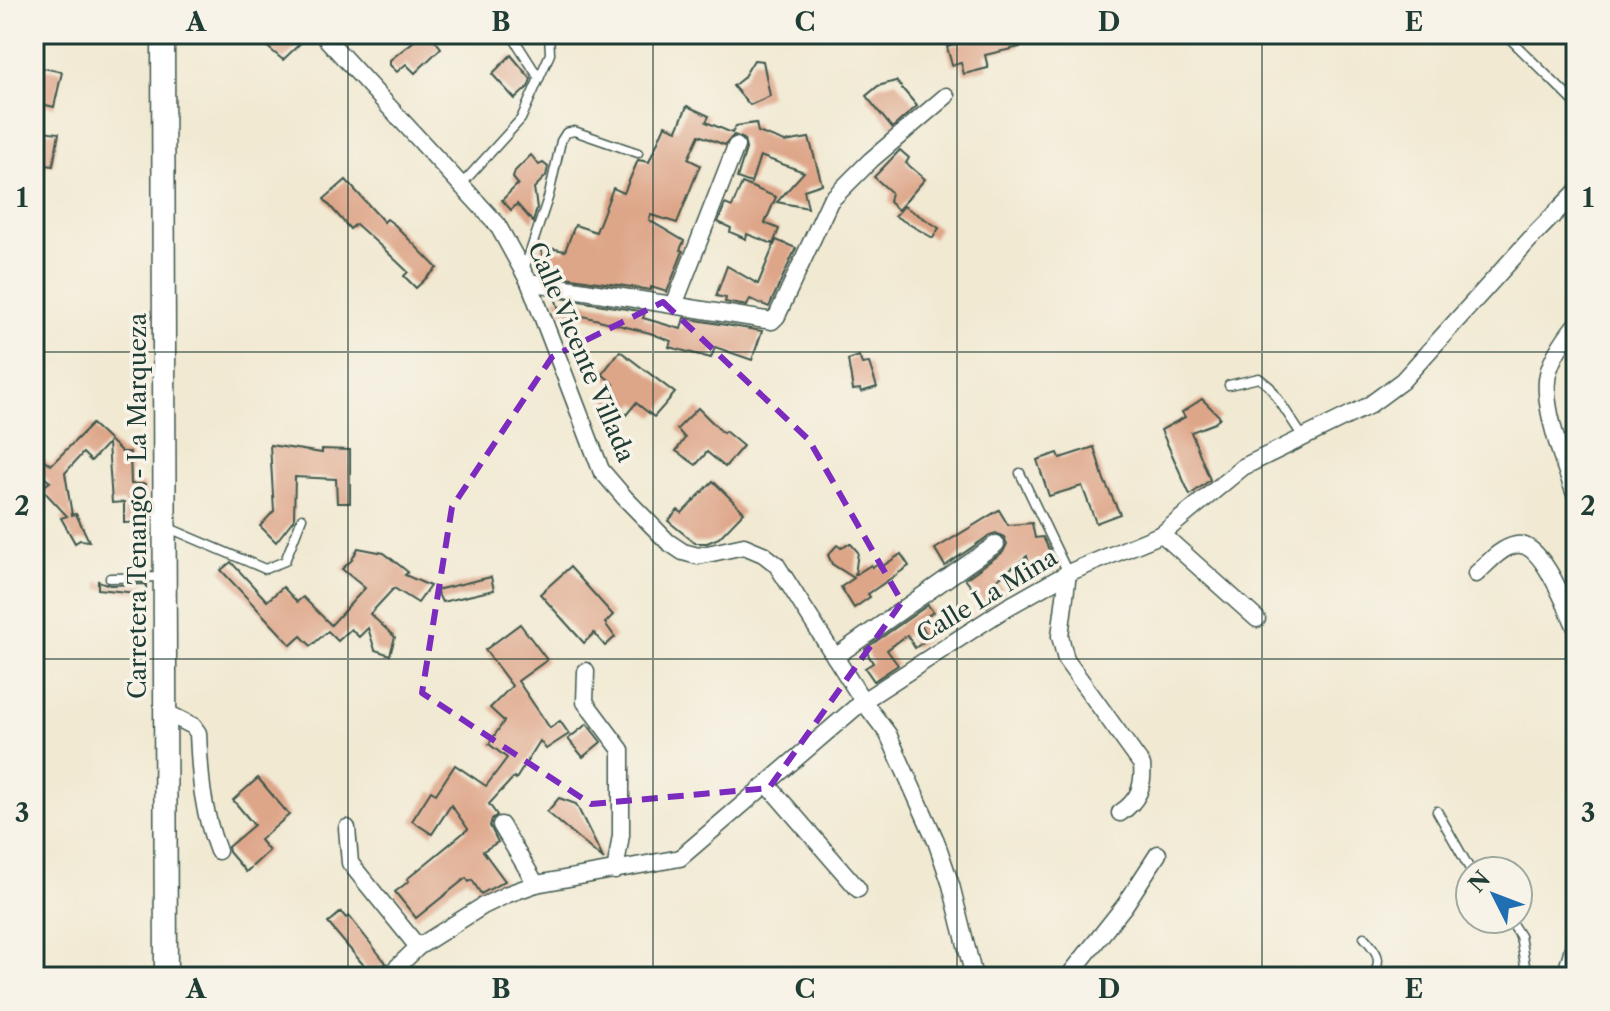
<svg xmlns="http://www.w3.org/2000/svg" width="1610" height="1011" font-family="'Libre Caslon Text',serif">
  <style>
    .building { fill: #dea689 }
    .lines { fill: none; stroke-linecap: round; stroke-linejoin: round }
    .service-casing { stroke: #3e574c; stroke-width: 11 }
    .minor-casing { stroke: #3e574c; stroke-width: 19 }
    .secondary-casing { stroke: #3e574c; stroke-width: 25 }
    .service { stroke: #fff; stroke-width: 8 }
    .minor { stroke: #fff; stroke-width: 16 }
    .secondary { stroke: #fff; stroke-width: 22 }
    .marked { fill: none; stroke: #7b2cbf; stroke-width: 6; stroke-dasharray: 16 10; stroke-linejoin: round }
    .grid { fill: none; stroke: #1f3d34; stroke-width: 2; stroke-opacity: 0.55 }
    .labels { text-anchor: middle; stroke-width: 7; stroke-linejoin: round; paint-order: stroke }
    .street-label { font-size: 24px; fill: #1f3d34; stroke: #f7f3e8 }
    .neatline { fill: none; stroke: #1f3d34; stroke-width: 3 }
    .grid-label { font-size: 26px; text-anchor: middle; font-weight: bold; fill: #1f3d34 }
  </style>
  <rect width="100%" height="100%" fill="#f7f3e8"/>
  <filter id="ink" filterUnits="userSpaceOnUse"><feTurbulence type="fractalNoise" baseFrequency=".0125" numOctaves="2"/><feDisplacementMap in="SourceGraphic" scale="16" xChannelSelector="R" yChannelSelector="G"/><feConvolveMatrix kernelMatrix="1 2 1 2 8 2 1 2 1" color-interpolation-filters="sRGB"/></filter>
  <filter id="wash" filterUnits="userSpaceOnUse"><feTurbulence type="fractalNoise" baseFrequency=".006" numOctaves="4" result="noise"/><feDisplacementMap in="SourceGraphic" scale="32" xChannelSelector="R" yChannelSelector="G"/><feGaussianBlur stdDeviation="1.8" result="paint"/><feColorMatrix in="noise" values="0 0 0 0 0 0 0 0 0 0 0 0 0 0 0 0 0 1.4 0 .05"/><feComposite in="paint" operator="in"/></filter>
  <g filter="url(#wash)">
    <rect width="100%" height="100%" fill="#f1e9d2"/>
    <g id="blocks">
      <g class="building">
        <path d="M252 34H310L283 60Z"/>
        <path d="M423 34H430L441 48 415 73 406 64 397 72 390 65V60Z"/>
        <path d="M981 34H1017L1020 47 985 55 988 68 964 74 961 63 952 65 947 47 982 37Z"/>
        <path d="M511 55 531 79 528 87 515 99 492 74Z"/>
        <path d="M754 60 763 61 770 96 750 105 733 86 743 78Z"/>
        <path d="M34 66 62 72 54 107 34 102Z"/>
        <path d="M896 81 917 106 892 128 866 96 878 86Z"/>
        <path d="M687 106 709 116 706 122 732 133 736 126 756 123 758 132 785 142 809 138 822 184 804 190 808 208 777 202 804 172 760 156 751 183 737 178 746 149 744 139 734 135 725 145 699 135 688 159 700 165 677 223 651 215 649 220 684 241 680 250 683 251 667 292 651 287V290L546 274 540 246 565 251 575 225 596 232 613 188 624 193 638 160 649 162 665 125 677 130Z"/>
        <path d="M34 130 59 133 53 166 34 163Z"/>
        <path d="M900 150 909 158 906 163 925 179 898 210 889 202 891 192 874 177Z"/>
        <path d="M531 155 539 165 543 163 548 167 546 176 534 188 537 208 533 222 517 204 511 210 502 200 518 184 513 178 515 171Z"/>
        <path d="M346 180 384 222 387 219 395 225 437 268 416 288 404 276 408 272 385 250 356 224 350 229 324 199Z"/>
        <path d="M742 183 776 197 765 223 779 229 773 244 747 234 746 239 730 232 731 228 718 222 725 204 732 207Z"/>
        <path d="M904 206 939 228 933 238 895 216Z"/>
        <path d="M776 240 796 248 769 307 750 299 747 306 725 302 726 298 716 296 727 266 758 284Z"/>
        <path d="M555 297 645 312 643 318 681 329 684 318 762 331 752 360 715 347 711 358 669 347 671 341 650 333 559 310Z"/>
        <path d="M620 351 675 393 654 417 636 403 626 415 603 397 614 384 602 374Z"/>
        <path d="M859 356 862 364 869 363 877 387 861 392 860 389 853 390 848 360Z"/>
        <path d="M1202 399 1220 417 1215 423 1191 432 1210 480 1190 495 1161 430 1185 417 1182 412Z"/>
        <path d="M698 408 723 433 725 431 743 446 725 467 707 452 696 465 676 451 685 438 677 429Z"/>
        <path d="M92 424 122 452H130L131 484H145L146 522 124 523V502L112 503 108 443 91 461 83 453 65 473 72 515 76 514 89 541 80 540 75 543 61 518 67 516 41 488 50 482 34 469V452L51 465Z"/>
        <path d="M270 445 322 453V449L350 450V503H337L336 479 295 477 294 519 276 542 260 526 274 511Z"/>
        <path d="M1094 447 1104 480 1120 514 1096 523 1082 486 1049 496 1037 460 1058 453 1060 458Z"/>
        <path d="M713 481 744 512 719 538 707 543H695L668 521 678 510 682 513Z"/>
        <path d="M999 510 1008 525 1032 523 1035 538 1043 537 1052 556 1029 564 1027 556 996 580 1005 592 987 607 965 579 1003 552 1007 544 1004 537 996 533 990 535 945 566 935 549Z"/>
        <path d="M847 544H851L858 552 855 575 871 565 872 567 877 564 880 568 901 554 909 566 868 594 870 597 854 608 841 587 854 578 832 564 828 555 837 545 841 548Z"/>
        <path d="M358 548 384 553 408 572 405 575 430 586 418 603 394 588 370 614 395 637 390 655 375 650 368 628 359 637 351 629 338 641 328 631 311 646 301 636 291 645 221 570 231 562 267 601 283 587 297 602 303 597 331 625 365 588 342 569 352 560Z"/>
        <path d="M570 567 613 615 605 623 615 637 605 646 594 633 584 643 540 594Z"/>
        <path d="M491 577 494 590 442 602 436 590Z"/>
        <path d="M98 581 110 585 146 584V594L98 589Z"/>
        <path d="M928 605 933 612 919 622 929 638 915 648 907 635 887 650 898 665 874 681 865 668 873 663 865 649Z"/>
        <path d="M520 624 547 660 518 681 550 728 560 721 569 734 546 749 540 741 516 779 514 777 489 804 497 815 492 819 490 826 498 842 483 851 505 881 481 894 472 880 469 882 466 878 416 918 395 892 409 881 407 879 468 829 451 805 432 834 412 821 431 791 436 794 455 765 486 786 507 758 489 744 504 721 490 708 512 686 485 650Z"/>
        <path d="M587 724 601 742 583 757 568 739Z"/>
        <path d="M258 778 289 815 260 840 269 851 246 872 229 852 228 847 254 825 233 800Z"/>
        <path d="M559 798 576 804 604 860 547 812Z"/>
        <path d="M341 912 346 918 349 916 386 963 372 975 328 923Z"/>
      </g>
    </g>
  </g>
  <g filter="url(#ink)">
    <use href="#blocks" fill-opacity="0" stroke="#3e574c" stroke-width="2"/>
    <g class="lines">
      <g class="service-casing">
        <g id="service">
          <path d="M511 34 539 78"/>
          <path d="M1505 34 1576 104"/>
          <path d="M461 185 521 119 550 54 549 34"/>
          <path d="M524 270 549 195 561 141 566 133 574 131 638 153"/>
          <path d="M1229 385 1259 378 1270 387 1303 437"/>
          <path d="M1020 473 1068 573"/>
          <path d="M169 528 265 569 285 561 302 518"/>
          <path d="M110 578 163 577"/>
          <path d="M1437 811 1471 871"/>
          <path d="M1509 919 1520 936 1527 977"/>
          <path d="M1364 937C1377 952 1383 958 1373 977"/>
        </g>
      </g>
      <g class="minor-casing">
        <g id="minor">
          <path d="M322 34 497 224 529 282 601 470 625 498 668 542 683 552 698 556 744 546 763 554 776 564 863 701 888 734 936 841 951 885 974 977"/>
          <path d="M529 282 772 321 777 316 830 201 871 160 946 96"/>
          <path d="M674 305 736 146"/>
          <path d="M1576 324C1565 338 1552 356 1548 374 1541 405 1565 467 1576 497"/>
          <path d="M1162 534 1257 619"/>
          <path d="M1068 573 1060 636 1066 660 1142 765C1144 787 1138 801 1120 813"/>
          <path d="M1476 574C1488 563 1500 548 1516 545 1542 540 1567 609 1576 628"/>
          <path d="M835 657 996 544"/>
          <path d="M586 671 585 702 621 750V835L615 871"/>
          <path d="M165 712 193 726 198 733C200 777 202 810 218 851"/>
          <path d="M767 784 858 889"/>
          <path d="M501 825 536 884"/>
          <path d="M347 828 350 863 418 947"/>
          <path d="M387 977 418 947 483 906 508 894 536 884 680 858 863 701 1006 608 1068 573 1162 534 1243 467 1368 406 1402 381 1532 237 1576 192"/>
          <path d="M1068 977 1125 905 1158 854"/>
          <path d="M1565 977 1576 937"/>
        </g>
      </g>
      <g class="secondary-casing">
        <path id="secondary" d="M163 34 166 977"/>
      </g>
      <use href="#service" class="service"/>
      <use href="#minor" class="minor"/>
      <use href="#secondary" class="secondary"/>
    </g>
  </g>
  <path class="marked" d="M663 302 809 440 902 602 769 788 591 804 422 693 452 507 552 357Z"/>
  <path class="grid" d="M348 34V977M653 34V977M957 34V977M1262 34V977M34 352H1576M34 659H1576"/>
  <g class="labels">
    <g class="street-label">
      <text transform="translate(581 352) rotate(67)" y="8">Calle Vicente Villada</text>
      <text transform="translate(138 506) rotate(-90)" y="8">Carretera Tenango - La Marqueza</text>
      <text transform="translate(987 596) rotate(-31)" y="8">Calle La Mina</text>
    </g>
  </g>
  <rect width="1610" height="1011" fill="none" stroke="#f7f3e8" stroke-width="88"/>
  <g transform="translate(1494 895) rotate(312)"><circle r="38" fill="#f7f3e8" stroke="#a1aaa0" stroke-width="2"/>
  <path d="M0-6L14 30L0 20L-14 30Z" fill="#1f6fb2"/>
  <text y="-12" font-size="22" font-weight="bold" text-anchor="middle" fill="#1f3d34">N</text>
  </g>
  <rect x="44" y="44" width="1522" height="923" class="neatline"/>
  <g class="grid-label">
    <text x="196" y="31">A</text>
    <text x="501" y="31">B</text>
    <text x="805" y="31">C</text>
    <text x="1109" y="31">D</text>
    <text x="1414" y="31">E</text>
    <text x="22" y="207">1</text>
    <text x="1588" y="207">1</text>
    <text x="22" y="515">2</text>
    <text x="1588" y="515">2</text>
    <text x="22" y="822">3</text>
    <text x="1588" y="822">3</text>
    <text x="196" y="998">A</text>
    <text x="501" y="998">B</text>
    <text x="805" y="998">C</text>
    <text x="1109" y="998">D</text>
    <text x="1414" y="998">E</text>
  </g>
</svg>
